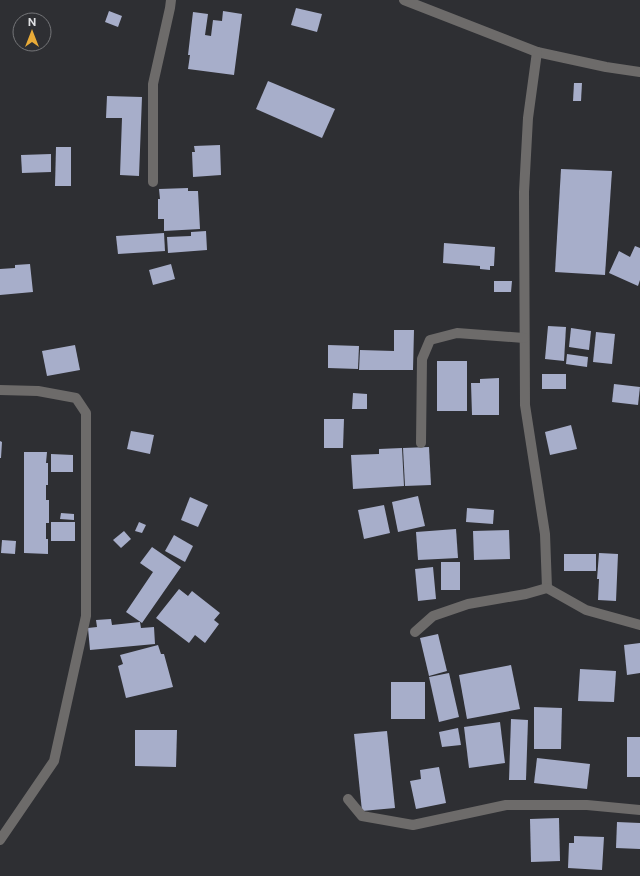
<svg xmlns="http://www.w3.org/2000/svg" width="640" height="876" font-family="'Public Sans',sans-serif">
  <style>
    .building { fill: #a7aeca }
    .lines { fill: none; stroke-linecap: round; stroke-linejoin: round }
    .minor { stroke: #6d6b6a; stroke-width: 10 }
  </style>
  <rect width="100%" height="100%" fill="#2e2f33"/>
  <g class="building">
    <path d="M296 8 322 14 317 32 291 25Z"/>
    <path d="M109 11 122 16 118 27 105 22Z"/>
    <path d="M223 11 242 14 234 75 188 69 190 55H188L193 12 208 14 205 35 211 36 213 20 222 21Z"/>
    <path d="M268 81 335 109 322 138 256 109Z"/>
    <path d="M574 83H582L581 101H573Z"/>
    <path d="M107 96 142 97 139 176 120 175 122 118H106Z"/>
    <path d="M220 145 221 175 193 177 192 152H195L194 146Z"/>
    <path d="M56 147H71V186H55Z"/>
    <path d="M51 154V172L22 173 21 155Z"/>
    <path d="M561 169 612 171 605 275 555 272Z"/>
    <path d="M188 188V191H198L200 229 164 231V219H158V199H160L159 189Z"/>
    <path d="M206 231 207 250 168 253 167 237 191 236V232Z"/>
    <path d="M164 233 165 251 118 254 116 236Z"/>
    <path d="M444 243 495 247 494 266H490V270L480 269V266L443 263Z"/>
    <path d="M635 246 640 248V280L638 286 609 273 619 251 630 257Z"/>
    <path d="M30 264 33 292 0 295V269L15 268V265Z"/>
    <path d="M171 264 175 279 153 285 149 270Z"/>
    <path d="M494 281H512L511 292H494Z"/>
    <path d="M548 326 566 327 564 361 545 359Z"/>
    <path d="M571 328 591 331 589 350 569 347Z"/>
    <path d="M394 330H414L413 370H359L360 350 394 351Z"/>
    <path d="M596 332 615 334 612 364 593 362Z"/>
    <path d="M75 345 80 370 47 376 42 351Z"/>
    <path d="M328 345 359 346 358 369 328 368Z"/>
    <path d="M567 354 588 357 587 367 566 364Z"/>
    <rect x="437" y="361" width="30" height="50"/>
    <rect x="542" y="374" width="24" height="15"/>
    <path d="M499 378V415H472L471 383H480V379Z"/>
    <path d="M614 384 640 387 638 405 612 402Z"/>
    <path d="M353 393 367 394V409H352Z"/>
    <path d="M324 419H344L343 448H324Z"/>
    <path d="M571 425 577 449 550 455 545 432Z"/>
    <path d="M131 431 154 435 150 454 127 449Z"/>
    <path d="M0 441 2 442 1 458H0Z"/>
    <path d="M429 447 431 485 405 486 403 448Z"/>
    <path d="M402 448 404 486 353 489 351 455 379 454V449Z"/>
    <path d="M24 452H47L46 463H48V485H46V500H49V523H46V539H48V554L24 553Z"/>
    <path d="M51 454 73 455V472H51Z"/>
    <path d="M418 496 425 526 398 532 392 502Z"/>
    <path d="M190 497 208 505 198 527 181 520Z"/>
    <path d="M384 505 390 533 364 539 358 510Z"/>
    <path d="M467 508 494 510 493 524 466 522Z"/>
    <path d="M61 513 74 514V520L60 519Z"/>
    <rect x="51" y="522" width="24" height="19"/>
    <path d="M139 522 146 525 142 533 135 531Z"/>
    <path d="M456 529 458 558 418 560 416 532Z"/>
    <path d="M509 530 510 559 474 560 473 531Z"/>
    <path d="M124 531 131 539 121 548 113 540Z"/>
    <path d="M174 535 193 546 185 562 165 551Z"/>
    <path d="M2 540 16 541 15 554 1 553Z"/>
    <path d="M152 547 181 567 142 623 126 612 153 572 140 563Z"/>
    <path d="M599 553 618 554 616 601 598 600 599 579H597Z"/>
    <rect x="564" y="554" width="32" height="17"/>
    <rect x="441" y="562" width="19" height="28"/>
    <path d="M433 567 436 599 418 601 415 569Z"/>
    <path d="M179 589 188 596 192 591 220 613 214 620 219 624 205 643 195 635 189 643 156 618Z"/>
    <path d="M111 619 112 625 140 622 141 628 154 627 155 644 90 650 88 628 97 627 96 620Z"/>
    <path d="M438 634 447 671 429 676 420 638Z"/>
    <path d="M640 643V673L627 675 624 645Z"/>
    <path d="M158 645 161 654H164L173 687 126 698 118 666 123 664 120 655Z"/>
    <path d="M511 665 520 709 467 719 459 675Z"/>
    <path d="M580 669 616 671 614 702 578 701Z"/>
    <path d="M449 673 459 717 439 722 429 677Z"/>
    <rect x="391" y="682" width="34" height="37"/>
    <path d="M534 707 562 708 561 749H534Z"/>
    <path d="M511 719 528 720 526 780H509Z"/>
    <path d="M500 722 505 763 469 768 464 727Z"/>
    <path d="M458 728 461 745 442 747 439 732Z"/>
    <path d="M135 730H177L176 767 135 766Z"/>
    <path d="M387 731 395 808 362 811 354 734Z"/>
    <rect x="627" y="737" width="13" height="40"/>
    <path d="M537 758 590 764 587 789 534 783Z"/>
    <path d="M439 767 446 803 416 809 410 781 421 779 420 770Z"/>
    <path d="M559 818 560 861 531 862 530 819Z"/>
    <path d="M617 822 640 823V849L616 848Z"/>
    <path d="M574 836 604 837 602 870 568 868 569 843H574Z"/>
  </g>
  <g class="lines">
    <g class="minor">
      <path d="M404 0 537 52 606 67 640 72"/>
      <path d="M537 52 528 118 524 192 525 405 545 534 547 588"/>
      <path d="M153 182V84L170 8 171 0"/>
      <path d="M0 390 38 391 76 398 86 413V616L54 761 0 840"/>
      <path d="M421 443 422 359 430 340 457 333 524 338"/>
      <path d="M415 632 433 616 468 604 526 594 547 588 586 610 640 625"/>
      <path d="M348 799 362 816 413 825 506 805H587L640 810"/>
    </g>
  </g>
  <g transform="translate(32 32)"><circle r="19" fill="#2e2f33" stroke="#757679"/>
  <path d="M0-3L7 15L0 10L-7 15Z" fill="#e9ab38"/>
  <text y="-6" font-size="11" font-weight="bold" text-anchor="middle" fill="#dfe0e3">N</text>
  </g>
</svg>
